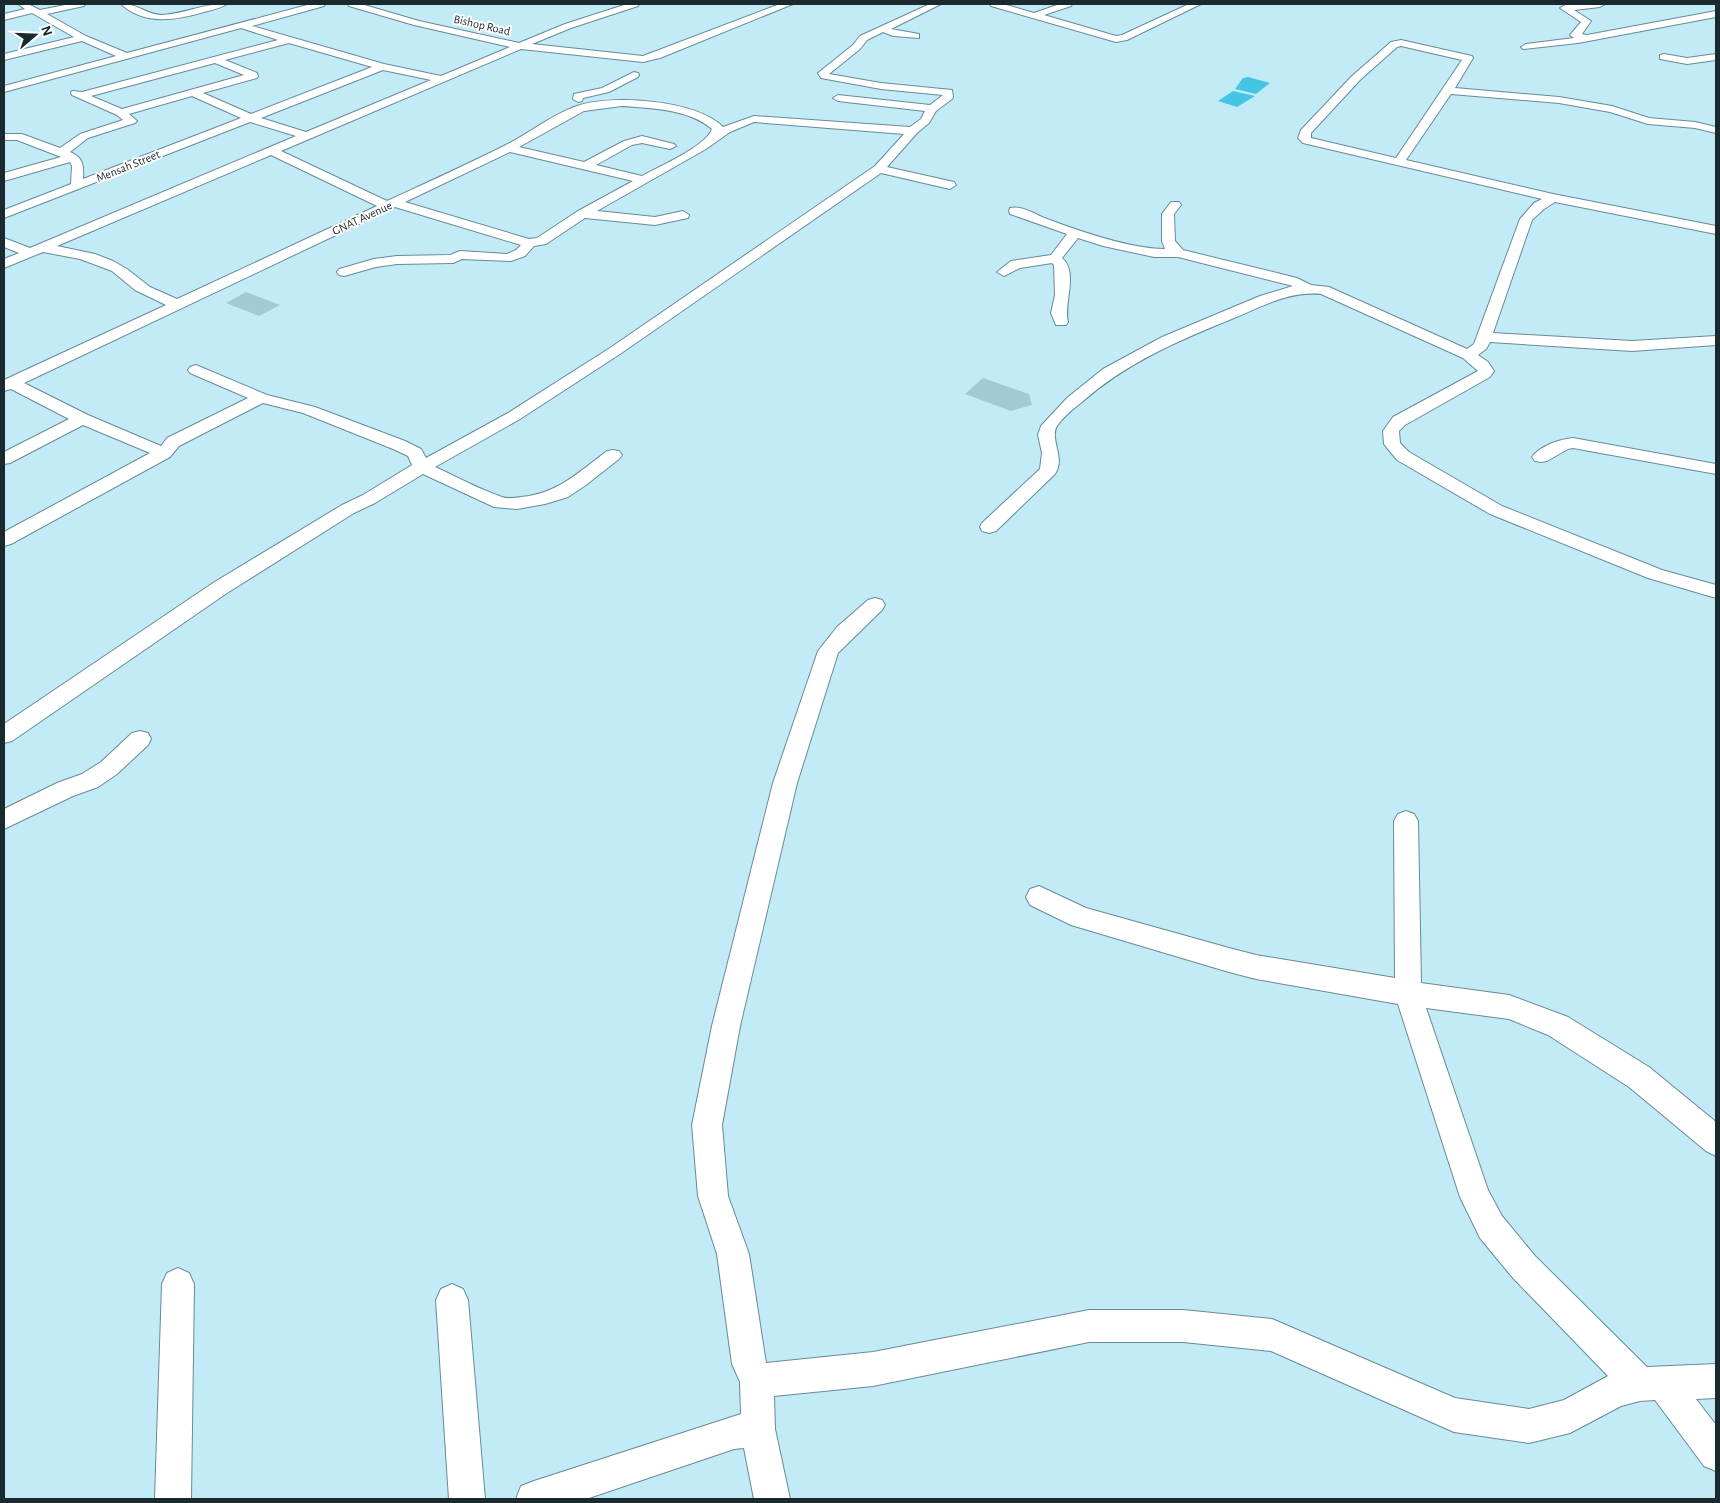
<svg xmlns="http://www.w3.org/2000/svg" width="1720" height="1503" font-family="'Alegreya Sans',sans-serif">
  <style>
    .water { fill: #44c5e4 }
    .building { fill: #a2c9d4 }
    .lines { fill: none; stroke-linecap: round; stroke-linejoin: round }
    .minor-casing { stroke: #658b96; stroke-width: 2 }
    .minor { fill: #fff; fill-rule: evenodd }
    .labels { text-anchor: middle; stroke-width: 4; stroke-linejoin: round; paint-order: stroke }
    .far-street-label { font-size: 12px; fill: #1a292d; stroke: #fff }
  </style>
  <rect width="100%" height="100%" fill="#c3ebf7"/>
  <g class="water">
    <path d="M1248 77 1270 83 1256 94 1235 89 1243 78Z"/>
    <path d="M1233 91 1255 96 1237 107 1218 101Z"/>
  </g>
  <g class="building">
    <path d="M246 292 267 300 280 305 259 316 226 303Z"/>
    <path d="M983 378 1029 394 1032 405 1011 411 965 394Z"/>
  </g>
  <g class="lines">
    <g class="minor-casing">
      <g id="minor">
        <path d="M18 4H28L40 10 70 4H85L84 6 47 14 86 36 127 53 311 4H325L324 6 252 26 384 64 441 76 510 47 414 25 349 6 348 4H361L419 21 519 43 565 24 627 4H639L638 6 571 28 532 44 643 56 780 4H793L660 58 643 62 521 49 281 151 387 201C426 183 466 165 504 146 528 134 551 115 577 106 612 94 697 100 723 127L754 116 910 127 921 119 925 111 838 101 833 98 838 95 930 105 943 95 881 89 821 78 818 73 853 45 860 36 930 4H941L891 29 919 34V38L893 36 883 32 867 40 860 49 829 74 881 83 952 90 953 97 952 99 936 111 929 123 917 133 887 167 954 182 956 185 950 189 881 173 620 354 520 419 435 467C457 477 479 489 502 497 507 499 515 498 521 497 557 494 579 472 607 451L613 450 619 451 622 455 619 459 586 485 568 497 545 504 517 509 494 507 423 474 375 503 354 513 227 593 12 741 4 743V724L213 583 342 505 363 495 412 465 408 456 393 449 303 413 263 403 179 446 170 457 11 544 4 546V532L150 453 83 425 10 463 4 464V452L69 419 11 389 4 391V380L166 305 135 290 112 271 80 259 43 252 4 268V259L19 253 4 247V238L30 248 296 136 250 122 4 218V210L71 184 72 166 70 162 4 181V173L61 157 17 140H4V134H22L60 148 80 134 123 120 117 115 72 95 71 93 72 91 82 92 278 40 241 28 4 92V86L116 56 82 41 4 60V54L74 37 32 13 4 20V14L25 9ZM289 43 372 67 251 114 203 93 257 78 258 76 257 73 225 60ZM215 63 244 75 122 109 91 96ZM383 70 431 80 306 132 261 118ZM192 96 241 118 83 179C84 166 83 157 70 152L88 138 135 123 137 121 129 114ZM622 106C651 108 689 109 712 129 705 147 660 166 642 176L596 165 632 145 642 143 670 149 676 146 674 144 642 136 624 141 584 162 519 147 584 111ZM754 122 904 134 875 166 610 348 508 413 426 458 421 449 405 441 315 407 267 395 196 365 190 367 188 370 190 373 248 398 167 438 161 446 88 415 24 383 395 207 521 245 516 250 507 254 460 251 450 255 397 256 374 259 339 269 337 272 339 275 344 276 376 267 397 264 453 263 462 259 511 261 525 256 534 246 546 244 585 218 655 225 688 218 689 215 683 211 655 217 597 211 706 149 730 132ZM510 152 633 181 578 211 537 238 529 239 405 202ZM271 155 377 206 177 299 150 287 127 269 113 261 95 254 57 246Z"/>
        <path d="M121 4C138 3 146 15 162 15 184 14 204 3 227 4 221 8 212 10 204 12 177 20 145 26 121 4Z"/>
        <path d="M990 4H1003L1034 13 1060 4H1072L1071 6 1044 15 1116 36 1122 35 1189 4H1201L1127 40 1116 42 991 6Z"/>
        <path d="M1578 4H1605L1600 7 1574 10 1591 21 1582 34 1587 35 1716 11V17L1578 43 1523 49 1521 47 1526 44 1574 38 1570 35 1581 22 1560 8 1565 5Z"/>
        <path d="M1401 40 1472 56 1473 58 1455 88 1559 97 1612 106 1649 118 1695 122 1716 127V133L1695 128 1648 124 1610 112 1559 103 1451 94 1406 160 1553 194 1716 226V234L1555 202 1544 209 1532 220 1493 333 1632 341 1716 336V345L1632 351 1490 342 1486 349 1478 355 1488 362 1494 371 1490 377 1405 425 1399 431 1400 443 1409 452 1502 506 1662 570 1716 585V598L1648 578 1490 514 1397 460 1384 444 1383 431 1393 417 1478 371 1463 358 1321 294C1289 291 1263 306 1234 318 1180 340 1127 362 1082 402 1073 409 1063 417 1057 426 1049 439 1066 458 1055 474L996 531 989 533 982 531 980 527 982 523 1040 469 1042 453 1038 435 1041 426 1067 398 1103 369 1162 337 1260 296 1293 286 1178 257H1154L1103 246 1078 238 1062 258C1079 272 1063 305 1068 322L1066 325H1056L1051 313 1055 295 1054 265 1052 263 1020 268 1004 276 997 272 1011 261 1051 255 1067 234 1010 214 1009 211 1010 208C1022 205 1036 215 1047 219 1079 231 1131 249 1165 249L1162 241V214L1171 202H1179L1181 205 1174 214 1175 241 1183 250 1297 278 1311 285 1329 287 1467 349 1474 344 1520 219 1534 203 1542 199 1303 143 1298 138 1301 130 1352 76 1391 42ZM1401 46 1462 60 1396 158 1311 138V133L1360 80 1397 47Z"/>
        <path d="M1664 54 1687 58 1716 54V60L1687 64 1660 59V55Z"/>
        <path d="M634 72 638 73 639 75 638 77 609 92 583 98 582 101 578 102 573 99 574 94 602 88Z"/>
        <path d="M1573 438 1716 464V474L1573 448 1568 449 1547 461 1541 462 1535 461 1532 457C1540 446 1560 439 1573 438Z"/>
        <path d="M875 598 882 600 885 605 882 610 838 653 797 783 740 1026 722 1125 728 1196 749 1254 766 1363 873 1352 1089 1310H1183L1272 1319 1455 1398 1529 1409 1564 1400 1608 1376 1513 1278 1480 1238 1460 1197 1398 1004 1256 979 1229 972 1071 925 1030 905 1026 897 1030 889 1039 886 1086 908 1229 948 1256 955 1395 978 1394 821 1398 814 1406 811 1414 814 1418 821 1421 983 1509 995 1568 1017 1649 1067 1716 1122V1156L1706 1151 1629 1087 1548 1035 1509 1019 1426 1008 1488 1190 1502 1216 1535 1256 1647 1367 1716 1364V1398L1696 1399 1716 1425V1471L1704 1466 1655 1400 1640 1401 1621 1406 1570 1433 1529 1443 1454 1432 1271 1351 1183 1342H1089L873 1386 774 1396 775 1429 790 1499H754L744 1448 734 1449 586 1499H516L521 1486 534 1481 741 1414 740 1382 732 1364 717 1254 698 1196 692 1125 712 1026 773 783 818 651 837 627 868 600Z"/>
        <path d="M140 731 148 733 151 739 148 745 117 774 98 787 73 796 4 829V809L57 783 82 774 101 762 132 733Z"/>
        <path d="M178 1268 189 1273 194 1284 191 1499H155L162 1284 167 1273Z"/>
        <path d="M452 1284 463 1289 468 1300 485 1499H449L436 1300 441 1289Z"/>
      </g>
    </g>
    <use href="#minor" class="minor"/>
  </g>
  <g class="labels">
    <g class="far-street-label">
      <text transform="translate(482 25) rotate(13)" y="4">Bishop Road</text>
      <text transform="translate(128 166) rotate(-22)" y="4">Mensah Street</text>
      <text transform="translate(362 218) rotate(-25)" y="4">GNAT Avenue</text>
    </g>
  </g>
  <rect width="1720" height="1503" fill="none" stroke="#1a292d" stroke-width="10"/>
  <g transform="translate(35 35) rotate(71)" stroke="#ffffff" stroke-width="4" paint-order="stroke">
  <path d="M0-4L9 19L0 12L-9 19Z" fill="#1a292d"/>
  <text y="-8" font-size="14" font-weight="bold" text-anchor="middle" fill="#1a292d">N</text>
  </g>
</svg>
